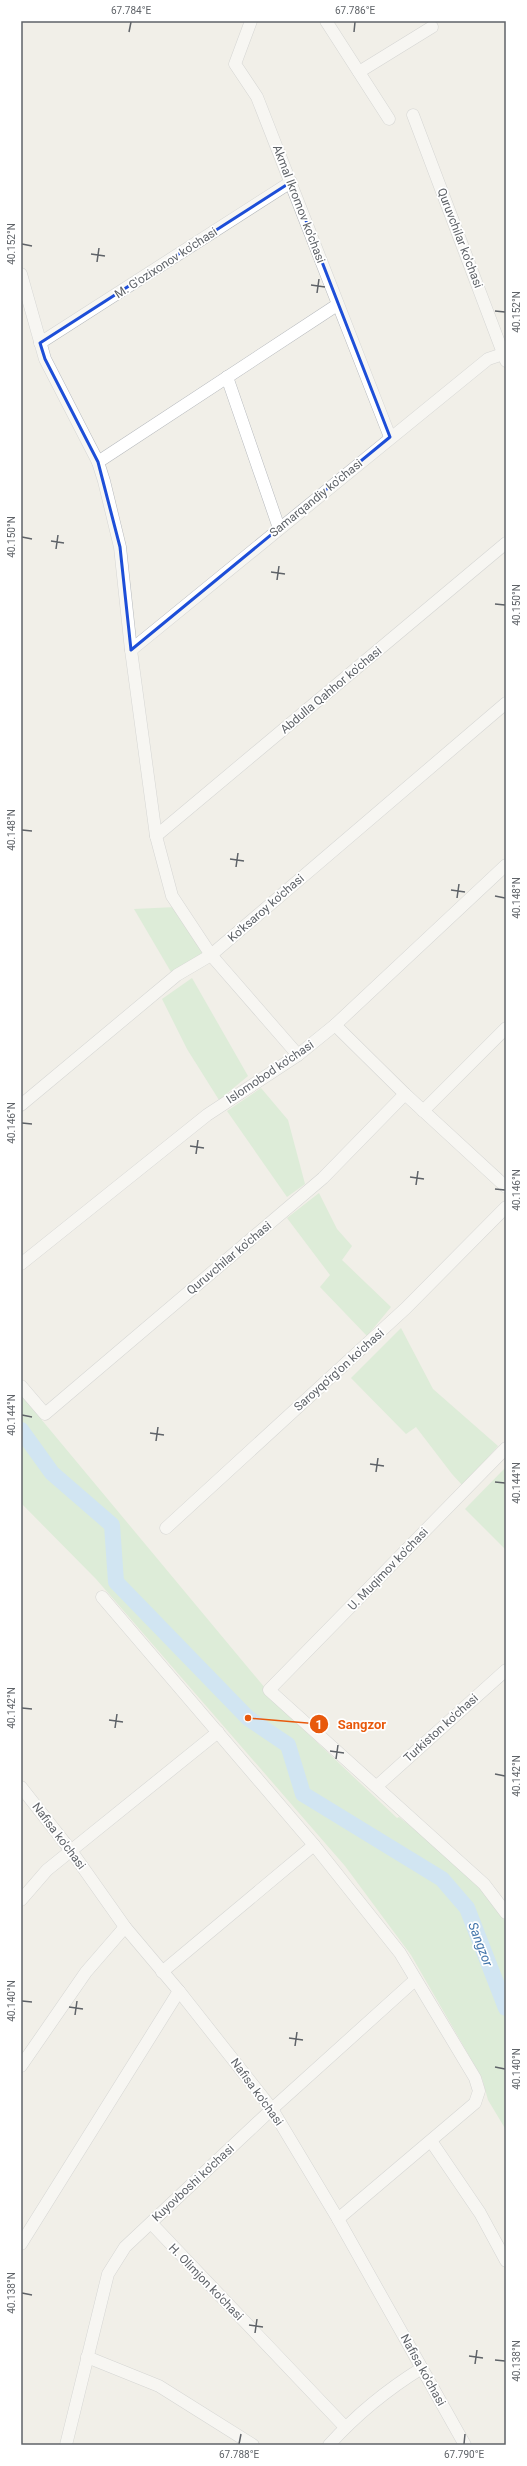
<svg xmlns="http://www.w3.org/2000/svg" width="527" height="2466" font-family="Roboto,sans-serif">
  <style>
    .grass { fill: #c5e8c5 }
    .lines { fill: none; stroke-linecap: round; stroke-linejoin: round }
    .river { stroke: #aadaff; stroke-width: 16 }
    .minor-casing { stroke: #b5b8bc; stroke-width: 13 }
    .minor { stroke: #fff; stroke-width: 12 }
    .marked { fill: none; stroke: #1d4ed8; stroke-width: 3; stroke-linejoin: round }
    .ticks { fill: none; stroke: #5f6368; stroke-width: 1.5 }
    .labels { text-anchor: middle; stroke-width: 3.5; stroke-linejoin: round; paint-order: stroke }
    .street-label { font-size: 12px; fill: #5f6368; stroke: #fff }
    .water-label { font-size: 13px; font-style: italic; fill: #4174aa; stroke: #fff }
    .leader { fill: none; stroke: #e8590c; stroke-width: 1.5 }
    .callout-dot { fill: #e8590c; stroke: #fff; stroke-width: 1.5 }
    .mark-label { font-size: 12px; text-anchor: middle; font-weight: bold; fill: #fff }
    .callout-label { font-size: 13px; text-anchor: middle; font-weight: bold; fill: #e8590c; stroke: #fff; stroke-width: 3.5; stroke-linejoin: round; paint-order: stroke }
    .neatline { fill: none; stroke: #5f6368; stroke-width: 1.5 }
    .ticks-label { font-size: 10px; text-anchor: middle; fill: #5f6368 }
  </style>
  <rect width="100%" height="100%" fill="#f1efe8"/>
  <g class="grass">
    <path d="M176 907 205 952 171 972 134 909Z"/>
    <path d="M192 978 248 1076 219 1100 187 1049 162 999Z"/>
    <path d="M261 1088 288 1120 305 1184 287 1197 227 1111Z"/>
    <path d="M319 1193 337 1229 352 1246 342 1260 391 1307 367 1336 320 1287 330 1275 287 1218Z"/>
    <path d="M401 1328 433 1389 498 1446 463 1486 452 1474 416 1427 406 1434 351 1378Z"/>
    <path d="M21 1395 285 1712 397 1818 399 1817 434 1845 481 1890 506 1922V2130L488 2100 482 2078 411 1955 345 1866 96 1579 21 1503Z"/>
    <path d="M506 1467V1550L465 1509Z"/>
  </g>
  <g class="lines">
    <path class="river" d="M21 1430 52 1473 112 1525 116 1582 248 1718 288 1745 303 1794 442 1879 467 1908 506 2008"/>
    <g class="minor-casing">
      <g id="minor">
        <path d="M251 21 235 64 257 97 390 437"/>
        <path d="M326 21 389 119"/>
        <path d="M359 72 432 27"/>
        <path d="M413 115 506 361"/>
        <path d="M21 274 45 359 98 462 104 481 120 547 131 650 156 836 172 896 211 955 298 1055"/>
        <path d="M40 343 291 182"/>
        <path d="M227 377 279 528"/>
        <path d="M98 462 337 305"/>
        <path d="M131 650 488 359 506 353"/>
        <path d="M156 836 506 543"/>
        <path d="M335 1025 405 1094 506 1187"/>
        <path d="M21 1105 177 975 211 955 506 703"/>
        <path d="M423 1111 506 1028"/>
        <path d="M21 1264 207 1115 298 1055 335 1025 506 865"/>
        <path d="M21 1386 45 1414 323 1178 405 1094"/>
        <path d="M506 1448 269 1690 484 1884 506 1913"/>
        <path d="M166 1528 406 1308 506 1207"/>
        <path d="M102 1597 314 1845 400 1953 475 2078 479 2091 475 2103 338 2219"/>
        <path d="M377 1786 506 1670"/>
        <path d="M21 1787 72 1852 125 1927 179 1991 272 2109 338 2219 465 2445"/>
        <path d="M21 1900 47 1870 218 1732"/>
        <path d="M162 1972 314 1845"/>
        <path d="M21 2066 86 1972 125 1927"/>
        <path d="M431 2141 480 2213 506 2261"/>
        <path d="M151 2223 345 2427"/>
        <path d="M21 2244 179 1991"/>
        <path d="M87 2357 159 2386 253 2445"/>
        <path d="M66 2445 108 2274 125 2247 272 2109 415 1980"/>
        <path d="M329 2445C356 2415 388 2389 422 2368"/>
      </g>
    </g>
    <use href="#minor" class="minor"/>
  </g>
  <path d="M0 0H527V2466H0ZM291 182 390 437 131 650 120 547 98 462 45 359 40 343Z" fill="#f1efe8" fill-opacity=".55" fill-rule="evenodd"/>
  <path class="marked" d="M291 182 390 437 131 650 120 547 98 462 45 359 40 343Z"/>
  <path class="ticks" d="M129 32 131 22M354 32 355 22M22 244 32 246M91 254 105 256M97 262 99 248M311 285 325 287M317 293 319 279M495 311 505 312M22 537 32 539M51 541 64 543M56 549 58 535M271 572 285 574M277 580 279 566M495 604 505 605M22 830 32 831M230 859 244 861M236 867 238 853M451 890 465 892M495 896 505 898M457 898 459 884M22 1123 32 1124M190 1146 204 1148M196 1154 198 1140M410 1177 424 1179M416 1185 418 1171M495 1189 505 1190M22 1415 32 1417M150 1433 164 1435M156 1441 158 1427M370 1464 384 1466M376 1472 378 1458M495 1482 505 1483M22 1708 32 1709M109 1720 123 1722M115 1728 117 1714M330 1751 344 1753M336 1759 338 1745M495 1774 505 1776M22 2001 32 2002M69 2007 83 2009M75 2015 77 2001M289 2038 303 2040M295 2046 297 2032M495 2067 505 2069M22 2293 32 2295M249 2325 263 2327M255 2333 257 2319M469 2356 483 2358M495 2360 505 2361M475 2364 477 2350M239 2444 241 2434M464 2444 465 2434"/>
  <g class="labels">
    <g class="street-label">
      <text transform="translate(299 204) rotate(69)" y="4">Akmal Ikromov ko'chasi</text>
      <text transform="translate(460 238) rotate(69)" y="4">Quruvchilar ko'chasi</text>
      <text transform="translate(166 263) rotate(-33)" y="4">M. G'ozixonov ko'chasi</text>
      <text transform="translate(316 498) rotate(-39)" y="4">Samarqandiy ko'chasi</text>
      <text transform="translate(331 690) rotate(-40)" y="4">Abdulla Qahhor ko'chasi</text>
      <text transform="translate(266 908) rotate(-41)" y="4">Ko'ksaroy ko'chasi</text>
      <text transform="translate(270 1072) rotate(-34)" y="4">Islomobod ko'chasi</text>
      <text transform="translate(229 1258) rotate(-40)" y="4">Quruvchilar ko'chasi</text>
      <text transform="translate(339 1370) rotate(-42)" y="4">Saroyqo'rg'on ko'chasi</text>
      <text transform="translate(388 1569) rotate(-46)" y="4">U. Muqimov ko'chasi</text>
      <text transform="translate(441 1728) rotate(-42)" y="4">Turkiston ko'chasi</text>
      <text transform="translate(59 1836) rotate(53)" y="4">Nafisa ko'chasi</text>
      <text transform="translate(257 2092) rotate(54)" y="4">Nafisa ko'chasi</text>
      <text transform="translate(193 2183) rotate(-43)" y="4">Kuyovboshi ko'chasi</text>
      <text transform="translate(206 2282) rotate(46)" y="4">H. Olimjon ko'chasi</text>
      <text transform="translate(423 2370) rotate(61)" y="4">Nafisa ko'chasi</text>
    </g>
    <g class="water-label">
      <text transform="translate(481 1944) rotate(69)" y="5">Sangzor</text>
    </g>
  </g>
  <path class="leader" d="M248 1718L319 1724"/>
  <g class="callout-dot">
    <circle cx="248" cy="1718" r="4"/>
    <circle cx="319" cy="1724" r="10"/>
  </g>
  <g class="mark-label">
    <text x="319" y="1729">1</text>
  </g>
  <g class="callout-label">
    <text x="362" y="1729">Sangzor</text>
  </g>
  <rect width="527" height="2466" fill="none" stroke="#ffffff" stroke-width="44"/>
  <rect x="22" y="22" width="483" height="2422" class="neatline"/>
  <g class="ticks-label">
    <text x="131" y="14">67.784°E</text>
    <text x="355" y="14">67.786°E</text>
    <text transform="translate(11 244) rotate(-90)" y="4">40.152°N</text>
    <text transform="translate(516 312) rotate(-90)" y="4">40.152°N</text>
    <text transform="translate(11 537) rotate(-90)" y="4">40.150°N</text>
    <text transform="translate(516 605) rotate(-90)" y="4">40.150°N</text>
    <text transform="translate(11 830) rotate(-90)" y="4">40.148°N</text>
    <text transform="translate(516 898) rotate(-90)" y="4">40.148°N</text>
    <text transform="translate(11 1123) rotate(-90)" y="4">40.146°N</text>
    <text transform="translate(516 1190) rotate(-90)" y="4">40.146°N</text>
    <text transform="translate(11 1415) rotate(-90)" y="4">40.144°N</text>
    <text transform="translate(516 1483) rotate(-90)" y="4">40.144°N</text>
    <text transform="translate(11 1708) rotate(-90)" y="4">40.142°N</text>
    <text transform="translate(516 1776) rotate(-90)" y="4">40.142°N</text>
    <text transform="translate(11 2001) rotate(-90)" y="4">40.140°N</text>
    <text transform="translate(516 2069) rotate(-90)" y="4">40.140°N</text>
    <text transform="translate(11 2293) rotate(-90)" y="4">40.138°N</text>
    <text transform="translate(516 2361) rotate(-90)" y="4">40.138°N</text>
    <text x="239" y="2458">67.788°E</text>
    <text x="464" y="2458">67.790°E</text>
  </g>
</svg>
